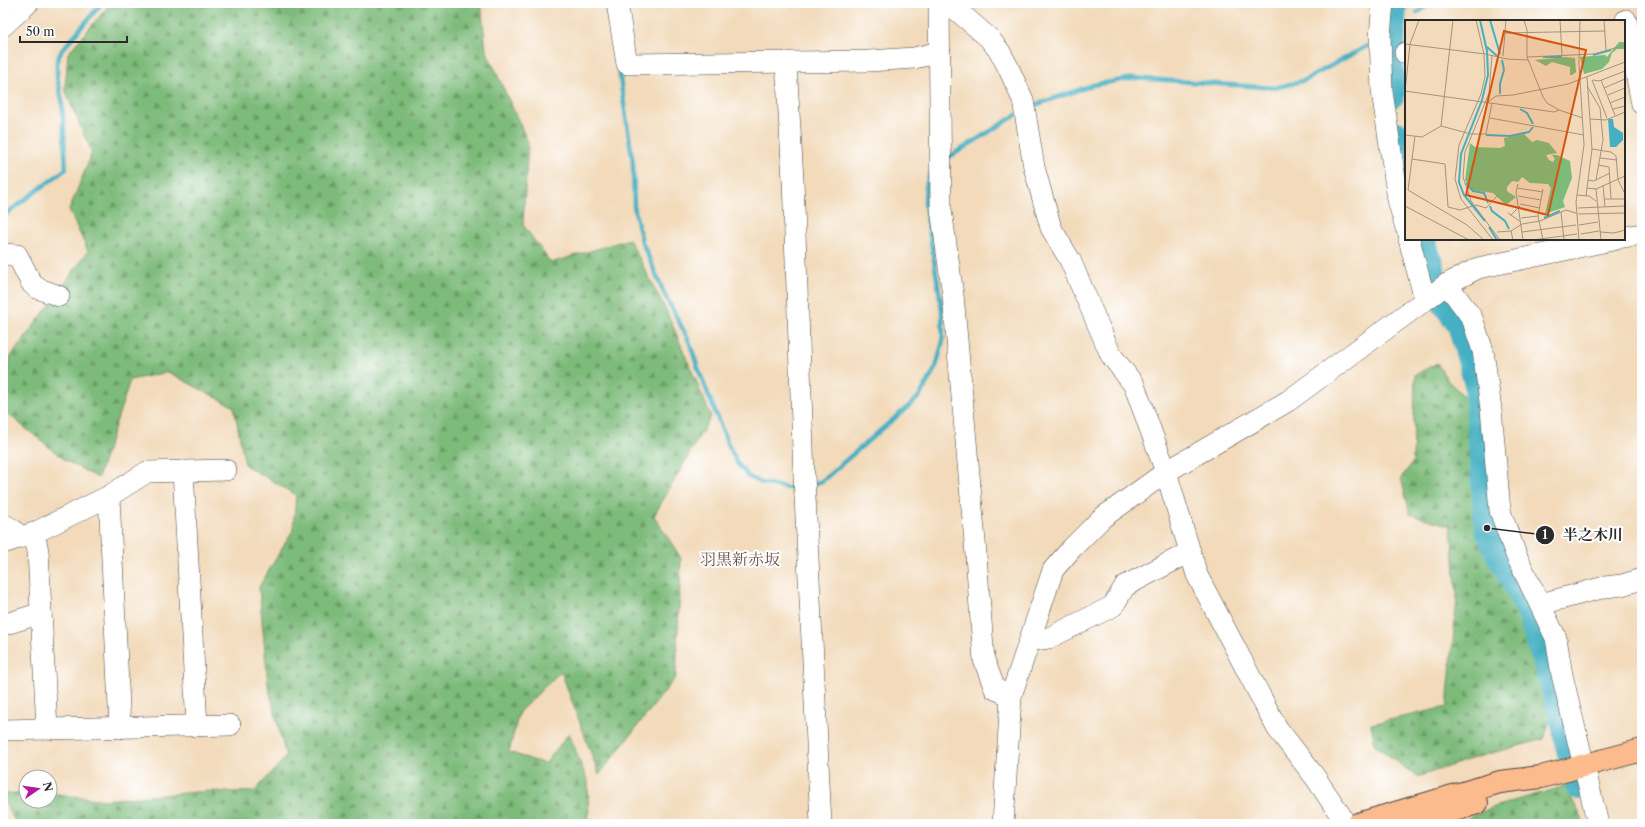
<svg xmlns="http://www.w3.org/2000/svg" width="1645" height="827" font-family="'Libre Caslon Text','Noto Serif JP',serif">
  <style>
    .forest { fill: url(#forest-firs); stroke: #547352 }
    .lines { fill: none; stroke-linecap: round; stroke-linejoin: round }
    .stream { stroke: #45b0c3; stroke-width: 4.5 }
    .river { stroke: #45b0c3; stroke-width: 26 }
    .minor-casing { stroke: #494540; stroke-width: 22 }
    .major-casing { stroke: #494540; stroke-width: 24 }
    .minor { stroke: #fff; stroke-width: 21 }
    .major { stroke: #fbbb8d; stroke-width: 22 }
    .labels { text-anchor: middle; stroke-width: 4; stroke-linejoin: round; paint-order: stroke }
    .quarter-label { font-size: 16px; fill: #6e544b; stroke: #fff }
    .inset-river { fill: none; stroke: #45b0c3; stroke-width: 2 }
    .inset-road { fill: none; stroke: #a29481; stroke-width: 1 }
    .view { fill: #d5540f; fill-opacity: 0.15; stroke: #d5540f; stroke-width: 2 }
    .inset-edge { fill: none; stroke: #2b2b2b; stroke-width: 2 }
    .leader { fill: none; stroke: #2b2b2b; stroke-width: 1.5 }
    .callout-dot { fill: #2b2b2b; stroke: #fff; stroke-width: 1.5 }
    .mark-label { font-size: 12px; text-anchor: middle; font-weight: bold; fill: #fff }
    .callout-label { font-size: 15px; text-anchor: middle; font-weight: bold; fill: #2b2b2b; stroke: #fff; stroke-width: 4; stroke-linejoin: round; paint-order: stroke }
  </style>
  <defs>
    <pattern id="forest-firs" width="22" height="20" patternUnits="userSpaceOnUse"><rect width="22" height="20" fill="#7dbb7a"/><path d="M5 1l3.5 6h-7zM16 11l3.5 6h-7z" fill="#679864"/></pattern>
  </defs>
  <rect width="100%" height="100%" fill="#fff"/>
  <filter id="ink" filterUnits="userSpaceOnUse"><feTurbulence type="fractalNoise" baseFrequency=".025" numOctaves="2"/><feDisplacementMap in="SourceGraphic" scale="8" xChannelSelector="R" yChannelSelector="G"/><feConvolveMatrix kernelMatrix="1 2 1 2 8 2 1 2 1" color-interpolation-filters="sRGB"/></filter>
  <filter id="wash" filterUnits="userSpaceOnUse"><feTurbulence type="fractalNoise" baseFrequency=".012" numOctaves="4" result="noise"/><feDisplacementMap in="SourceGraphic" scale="16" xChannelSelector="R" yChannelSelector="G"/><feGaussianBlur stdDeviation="0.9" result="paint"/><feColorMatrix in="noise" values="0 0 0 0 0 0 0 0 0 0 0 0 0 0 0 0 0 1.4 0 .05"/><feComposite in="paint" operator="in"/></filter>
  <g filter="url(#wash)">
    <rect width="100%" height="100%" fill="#f2daba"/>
    <g class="forest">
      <path d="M111 3H481L486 50 528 142 523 225 551 263 629 239 666 310 711 416 654 516 681 558 676 677 599 775 561 671 519 712 509 752 545 764 569 733 588 782 589 824H17L3 800V794L26 792V801H50V793L104 800 207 791 254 792 286 757 268 685 259 587 293 530 296 495 245 465 234 407 168 372 130 380 98 478 65 460 3 410V382L11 356 51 303 88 251 69 210 92 153 65 90 68 53Z"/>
      <path d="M1437 363 1448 381 1465 397 1471 429 1477 504 1482 545 1533 638 1552 715 1544 739 1477 757 1417 777 1375 745 1371 724 1447 707 1457 597 1451 526 1410 514 1401 478 1413 462 1415 375Z"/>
      <path d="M1565 786 1585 824H1458C1490 804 1529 798 1565 786Z"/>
    </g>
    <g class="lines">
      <g class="stream">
        <path d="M606 3 610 23"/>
        <path d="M1417 13 1432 3"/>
        <path d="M618 65 633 163 634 207 642 242 664 293 689 341 699 371 727 442 737 463 749 477 762 483 798 490"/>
        <path d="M1035 105 1093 85 1134 78 1275 88 1305 80 1367 46"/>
        <path d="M949 157 1016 115"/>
        <path d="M3 216 66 169 62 100 57 77V61L62 50 102 3"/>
        <path d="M816 483 822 481 919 397 936 367 943 341 942 310 925 204C925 192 925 180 933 170"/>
      </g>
      <g class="river">
        <path d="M1392 95 1391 69 1394 3"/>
        <path d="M1397 134 1406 178"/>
        <path d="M1422 239 1443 301 1460 325 1477 384 1487 528 1498 553 1516 584 1531 616 1563 718 1567 742 1579 787"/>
      </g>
    </g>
  </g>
  <g filter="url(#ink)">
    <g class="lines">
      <g class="minor-casing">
        <g id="minor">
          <path d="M617 3 627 64 869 61 914 58 940 52"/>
          <path d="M939 3 941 209 953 295 975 542 984 660 995 689 1011 696"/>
          <path d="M1383 3 1380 36 1382 91 1398 200 1406 228"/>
          <path d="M939 6 953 7 989 38 1000 52 1008 67 1023 100 1034 167 1051 228 1070 260 1111 355 1134 385 1166 472 1197 575 1277 728 1315 777 1341 816 1344 824"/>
          <path d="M1626 20 1642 104"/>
          <path d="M3 26 28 3"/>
          <path d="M1405 53H1406"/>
          <path d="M786 62 793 180 804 476 821 824"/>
          <path d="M1624 237 1642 234"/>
          <path d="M1409 239 1425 300"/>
          <path d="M3 254 17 255 32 284 37 288 59 296"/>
          <path d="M1447 284 1472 318 1483 351 1491 409 1500 511 1516 555 1556 638 1562 675 1598 824"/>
          <path d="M183 471 197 726"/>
          <path d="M109 496 120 728"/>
          <path d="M3 524 12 529 20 537"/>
          <path d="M34 533 38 551 47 729"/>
          <path d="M3 543 34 533 109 496 147 472 226 470"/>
          <path d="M1541 604 1605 587 1622 585 1642 579"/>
          <path d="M3 625 41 613"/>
          <path d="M1030 641 1049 638 1113 606 1125 586 1190 552"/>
          <path d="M3 730 230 725"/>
          <path d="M1003 824 1011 696 1053 570 1072 548 1102 518 1166 472 1288 401 1447 284 1478 268 1617 239"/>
        </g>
      </g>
      <g class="major-casing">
        <g id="major">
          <path d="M1358 824 1500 782 1541 777 1642 750"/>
          <path d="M1411 824 1477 803"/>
        </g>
      </g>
      <use href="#minor" class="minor"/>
      <use href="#major" class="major"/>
    </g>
  </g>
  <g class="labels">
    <g class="quarter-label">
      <text x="740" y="565">羽黒新赤坂</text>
    </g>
  </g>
  <g transform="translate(1405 20)">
    <rect width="220" height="220" fill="#f2daba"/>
    <path d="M214 22H220V29H212L207 33 204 42 197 49 179 54 175 37 200 35 202 37ZM160 37 170 38 171 52 167 55H165V47L147 42 141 46 130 40ZM119 114 127 122 132 120 144 123 152 133 141 135 144 140 148 142 150 139 147 135H152L165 141 167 158 158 181 160 187 140 194 146 168 143 164 125 163 117 157 113 162 107 161 102 167V171L111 177 101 185 88 173 67 170 60 160 65 123 70 127 95 128 100 126 99 118Z" fill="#7dbb7a"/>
    <path d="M203 99H208L209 107 218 113V120L211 127H205Z" fill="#45b0c3"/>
    <path class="inset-river" d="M75 0 82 31 83 55 77 80 56 134 54 162 59 175 80 201M85 0 95 34M82 27 92 36M188 35 206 30M138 37H157M95 74V64L99 50 97 40M115 89 122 93 128 104M81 115 105 116 124 112 128 107M61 163 68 171 79 173 83 183M85 186 87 191 100 201 104 209M139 198 155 191M84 207 92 220"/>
    <path class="inset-road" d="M71 0 79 34 80 57 76 74 54 125 50 159 56 179 88 220M119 0 122 10V37L138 77 142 83 154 90 178 98M155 0 157 35M199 0 201 30M100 13 200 11M0 24 80 34 102 39 123 40M87 35 84 73 60 132 58 157 66 181 95 220M98 36 101 0M122 37 189 34 220 25M187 60 202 98M188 60 194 61 220 51M196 60 210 95M182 66 195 88 198 120 191 160M199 68 220 59M0 71 149 92 154 90M0 72 5 24 14 0M203 75 220 68M83 82 91 76 108 75 163 64 220 42M205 83 220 77M208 89 220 86M85 98 179 115M185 99 201 100 220 92M36 106 48 0M0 115 17 117 36 106 66 114H81L87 83M10 116 3 170 62 205 79 220M187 129 206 132 211 136 213 160 220 174V186M195 138 212 140M7 139 40 144 43 187 55 190 71 185 81 188 92 176M193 145 204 147 206 179M183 160 189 161 205 153M113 164 111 172 118 220M198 165 200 187M112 168 138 172M182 168 191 169 220 156M138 169 133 196 138 220M191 169 196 220M172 175 184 176 191 181M113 176 136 180M181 176 187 129 182 57M200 179H219M115 184 135 188M0 186 64 220M173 188 220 186M156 192 159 220M103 193 116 202M173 194 220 193M106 195 115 186M116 198 133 196M174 205 193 202M92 212 106 211M117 212 171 205M195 212 209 213 220 210M176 214 194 211M108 220 106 211 117 204 135 201 161 190 171 193M128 220 172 214M174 220 171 182 179 125 174 43 175 0"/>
    <path class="view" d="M99 11 181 30 143 195 61 175Z"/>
    <rect width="220" height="220" class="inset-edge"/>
  </g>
  <path class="leader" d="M1487 528L1545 535"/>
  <g class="callout-dot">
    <circle cx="1487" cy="528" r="4"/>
    <circle cx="1545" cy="535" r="10"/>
  </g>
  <g class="mark-label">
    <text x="1545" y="539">1</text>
  </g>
  <g class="callout-label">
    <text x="1593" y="540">半之木川</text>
  </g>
  <rect width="1645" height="827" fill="none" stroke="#fff" stroke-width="16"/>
  <g transform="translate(38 789) rotate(77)"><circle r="19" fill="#ffffff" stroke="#aaaaaa"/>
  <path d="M0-3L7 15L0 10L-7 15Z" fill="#b5179e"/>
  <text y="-6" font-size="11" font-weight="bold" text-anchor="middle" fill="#2b2b2b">N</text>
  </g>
  <path d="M20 36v6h107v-6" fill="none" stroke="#2b2b2b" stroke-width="2"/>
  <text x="26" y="36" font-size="12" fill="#2b2b2b" stroke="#ffffff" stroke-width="3" paint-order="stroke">50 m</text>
</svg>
